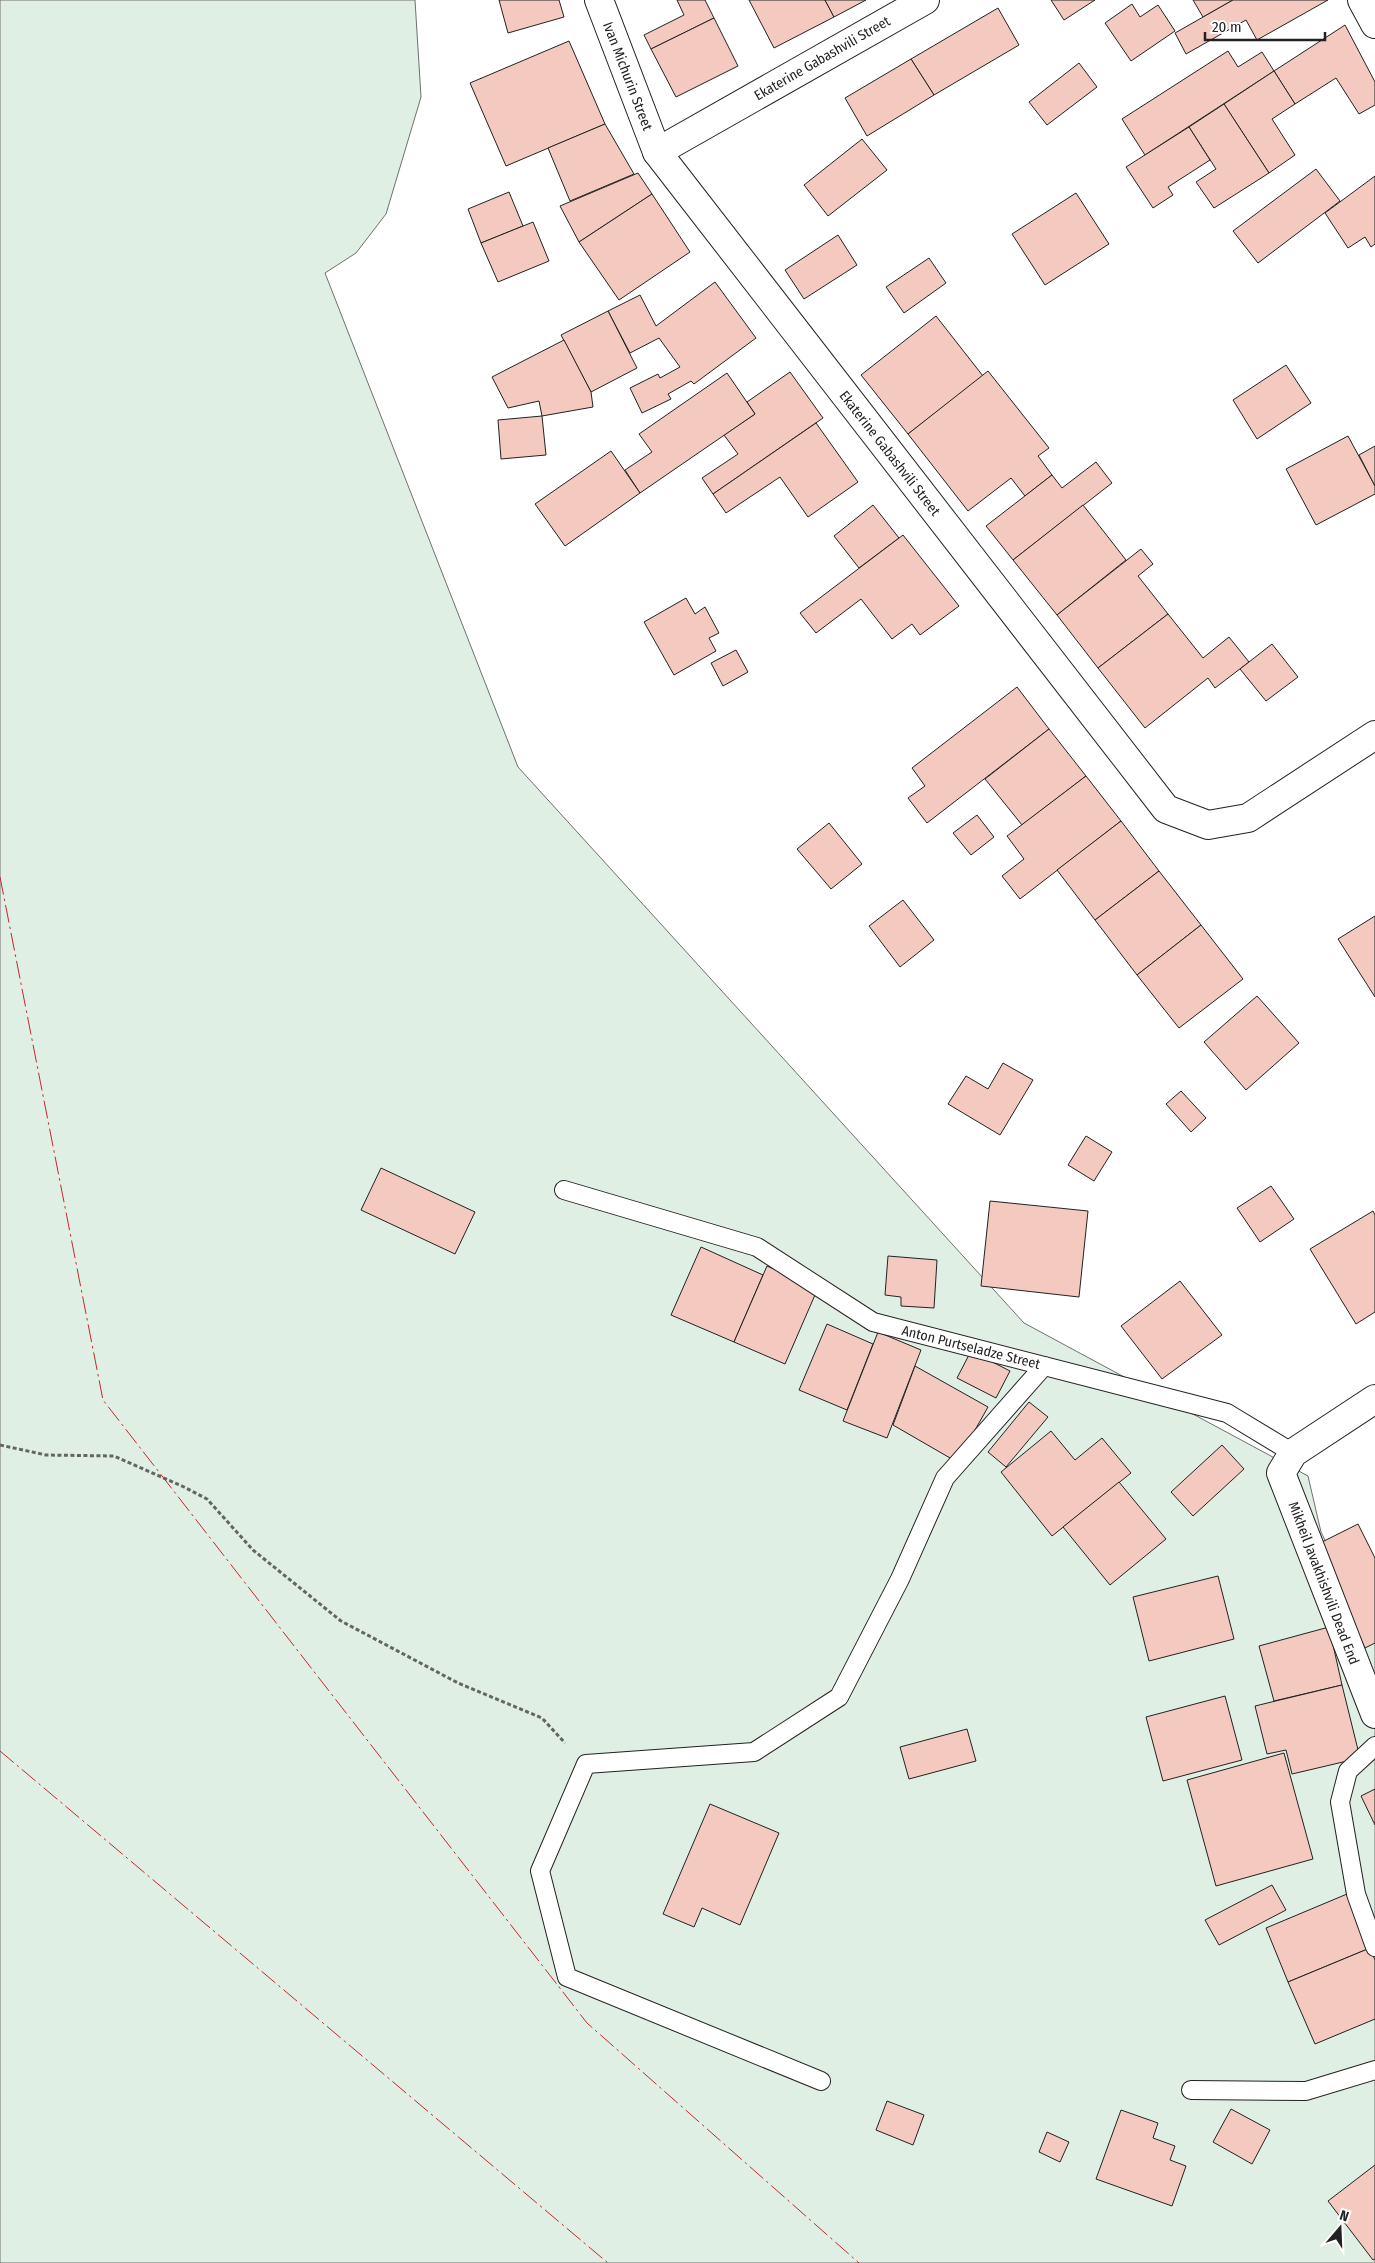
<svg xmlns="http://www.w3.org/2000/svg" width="1375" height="2263" font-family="'Fira Sans Condensed',sans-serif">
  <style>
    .green { fill: #e0efe3; stroke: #6f6f6f }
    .building { fill: #f3c9c0; stroke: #222 }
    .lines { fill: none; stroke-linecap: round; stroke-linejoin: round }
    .lane-casing { stroke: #222; stroke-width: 20 }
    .street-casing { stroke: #222; stroke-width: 30 }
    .path { stroke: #646464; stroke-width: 3; stroke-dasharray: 4 2.5; stroke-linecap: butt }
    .lane { stroke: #fff; stroke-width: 18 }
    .street { stroke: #fff; stroke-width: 28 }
    .power { stroke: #c62828; stroke-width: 1; stroke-dasharray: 18 4 2.5 4; stroke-linecap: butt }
    .labels { text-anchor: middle; stroke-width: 4; stroke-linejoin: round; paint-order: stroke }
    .street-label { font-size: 14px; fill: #222; stroke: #fff }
  </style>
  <rect width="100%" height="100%" fill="#fff"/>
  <path class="green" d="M0 0H415L421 97 386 214 356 253 325 273 518 767 1024 1323 1308 1476 1321 1532 1375 1644V2263H0Z"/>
  <g class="building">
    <path d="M499 0H559L564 17 508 33Z"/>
    <path d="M677 0H705L714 18 651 49 644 35 684 15Z"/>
    <path d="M749 0H825L834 17 774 48Z"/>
    <path d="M825 0H866L834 17Z"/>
    <path d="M1051 0H1095L1064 20Z"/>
    <path d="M1193 0H1233L1203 17Z"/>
    <path d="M1233 0H1328L1257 40 1246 20 1186 54 1175 33Z"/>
    <path d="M1132 4 1140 17 1158 5 1175 31 1131 61 1105 23Z"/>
    <path d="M998 8 1019 45 934 95 911 59Z"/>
    <path d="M714 18 738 66 676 97 651 49Z"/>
    <path d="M1345 25 1375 82V105L1359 114 1336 78 1295 104 1274 71Z"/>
    <path d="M569 41 605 124 506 166 470 83Z"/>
    <path d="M1228 51 1238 67 1262 52 1274 71 1145 155 1122 119Z"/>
    <path d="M911 59 934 95 867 136 845 98Z"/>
    <path d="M1079 63 1097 87 1047 125 1029 102Z"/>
    <path d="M1274 71 1295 104 1272 119 1295 155 1269 173 1224 104Z"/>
    <path d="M1224 104 1269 173 1214 208 1196 182 1216 169 1189 127Z"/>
    <path d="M605 124 634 174 570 201 548 148Z"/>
    <path d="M1189 127 1210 160 1168 187 1173 195 1153 208 1126 167Z"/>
    <path d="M862 139 887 170 828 216 804 185Z"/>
    <path d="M1316 169 1340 201 1258 263 1233 231Z"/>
    <path d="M638 173 652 194 579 242 560 206Z"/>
    <path d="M1375 176V244L1371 247 1365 237 1348 248 1325 213Z"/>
    <path d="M509 192 523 226 481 243 468 209Z"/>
    <path d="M1076 193 1109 244 1045 285 1012 234Z"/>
    <path d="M652 194 690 252 619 300 579 242Z"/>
    <path d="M533 222 549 261 498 282 481 243Z"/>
    <path d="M838 235 857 265 804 299 785 270Z"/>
    <path d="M929 258 946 283 904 313 886 287Z"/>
    <path d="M715 282 756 338 694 384 691 381 668 394 671 399 642 413 630 388 658 374 660 378 680 367 659 338 630 353 608 311 640 295 656 326Z"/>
    <path d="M608 311 637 368 591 392 561 335Z"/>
    <path d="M936 316 983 376 908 434 861 375Z"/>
    <path d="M564 340 591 392 593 407 542 416 539 401 508 408 492 377Z"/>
    <path d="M1286 365 1311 403 1257 439 1233 400Z"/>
    <path d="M988 371 1049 448 1038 456 1052 475 1025 496 1011 478 968 511 908 434Z"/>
    <path d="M790 372 823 418 713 494 702 478 738 454 724 435 755 414 747 402Z"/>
    <path d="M727 373 755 414 640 493 625 470 652 452 639 434Z"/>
    <path d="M542 416 546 455 501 459 498 420Z"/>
    <path d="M816 423 858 482 808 517 780 477 726 513 713 494Z"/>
    <path d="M1348 436 1375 486V494L1316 525 1286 469Z"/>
    <path d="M1375 446V486L1359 455Z"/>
    <path d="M611 451 640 493 565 546 535 504Z"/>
    <path d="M1096 462 1112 483 1013 560 986 526 1052 475 1062 488Z"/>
    <path d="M873 505 899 538 859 568 834 536Z"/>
    <path d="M1083 505 1126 560 1057 615 1013 560Z"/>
    <path d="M903 535 959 606 920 635 912 624 892 639 861 599 816 633 800 613Z"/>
    <path d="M1141 549 1153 564 1138 576 1168 614 1098 668 1057 615Z"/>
    <path d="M686 598 695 614 705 607 719 633 709 638 716 651 674 675 644 622Z"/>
    <path d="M1168 614 1203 658 1229 637 1249 662 1215 688 1208 678 1145 728 1098 668Z"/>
    <path d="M1272 644 1298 677 1266 701 1240 669Z"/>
    <path d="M736 650 748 672 723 686 711 663Z"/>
    <path d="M1017 687 1049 729 927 823 908 798 925 786 912 768Z"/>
    <path d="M1049 729 1086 776 1022 825 985 779Z"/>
    <path d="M1086 776 1121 821 1020 899 1002 876 1024 859 1007 836Z"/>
    <path d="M977 815 994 837 971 855 953 833Z"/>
    <path d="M1121 821 1159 871 1095 920 1057 870Z"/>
    <path d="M829 823 862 864 831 889 797 849Z"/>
    <path d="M1159 871 1201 925 1137 975 1095 920Z"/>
    <path d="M903 900 934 940 900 967 869 926Z"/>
    <path d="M1375 916V997L1338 939Z"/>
    <path d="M1201 925 1243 979 1179 1028 1137 975Z"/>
    <path d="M1257 996 1299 1043 1246 1090 1204 1042Z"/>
    <path d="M1003 1063 1033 1080 1000 1135 948 1104 966 1076 988 1089Z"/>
    <path d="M1181 1091 1206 1118 1191 1132 1166 1104Z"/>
    <path d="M1086 1136 1112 1152 1094 1181 1068 1165Z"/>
    <path d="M381 1168 475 1212 455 1254 361 1210Z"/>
    <path d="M1271 1186 1294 1219 1260 1242 1237 1208Z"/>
    <path d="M990 1201 1088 1211 1079 1297 981 1286Z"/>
    <path d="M1373 1211 1375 1215V1312L1356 1324 1310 1249Z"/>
    <path d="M701 1247 763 1275 734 1342 671 1315Z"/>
    <path d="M888 1256 937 1260 934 1308 901 1306V1297L885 1295Z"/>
    <path d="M767 1266 818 1288 785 1364 734 1342Z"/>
    <path d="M1180 1281 1222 1335 1162 1379 1121 1326Z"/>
    <path d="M827 1324 873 1344 847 1410 799 1390Z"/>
    <path d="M878 1332 921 1350 887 1438 843 1421Z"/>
    <path d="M971 1351 1010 1371 996 1398 957 1378Z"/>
    <path d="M915 1366 988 1407 957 1462 893 1425Z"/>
    <path d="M1029 1402 1048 1417 1006 1467 988 1452Z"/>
    <path d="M1051 1431 1075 1460 1102 1438 1131 1473 1052 1536 1001 1472Z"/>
    <path d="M1222 1445 1244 1469 1193 1516 1171 1492Z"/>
    <path d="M1119 1482 1166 1539 1110 1585 1063 1527Z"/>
    <path d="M1358 1524 1375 1558V1643L1365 1648 1314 1546Z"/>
    <path d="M1218 1576 1234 1639 1149 1661 1133 1597Z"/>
    <path d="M1329 1627 1342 1685 1274 1701 1259 1646Z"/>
    <path d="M1342 1685 1360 1758 1292 1774 1286 1750 1267 1754 1255 1706Z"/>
    <path d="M1225 1696 1242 1760 1163 1781 1146 1717Z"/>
    <path d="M967 1729 976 1761 909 1779 900 1747Z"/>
    <path d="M1284 1753 1313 1859 1216 1886 1187 1780Z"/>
    <path d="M1375 1789V1825L1361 1796Z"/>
    <path d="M710 1804 779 1833 740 1925 702 1908 694 1927 663 1914Z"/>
    <path d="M1272 1885 1286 1910 1219 1945 1205 1920Z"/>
    <path d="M1347 1894 1370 1948 1288 1982 1266 1928Z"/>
    <path d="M1370 1948 1375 1960V2019L1315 2044 1288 1982Z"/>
    <path d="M887 2101 924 2115 913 2145 876 2130Z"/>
    <path d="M1231 2109 1270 2130 1252 2164 1213 2142Z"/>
    <path d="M1121 2110 1158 2123 1153 2138 1175 2146 1170 2160 1186 2166 1172 2206 1096 2179Z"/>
    <path d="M1047 2132 1069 2142 1060 2162 1039 2152Z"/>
    <path d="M1375 2165V2259L1373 2260 1328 2201Z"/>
  </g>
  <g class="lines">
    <g class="lane-casing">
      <g id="lane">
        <path d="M564 1190 757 1247 873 1322 1227 1413 1293 1453"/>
        <path d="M1375 1746 1348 1771 1340 1802 1356 1894 1375 1947"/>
        <path d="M821 2081 567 1977 540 1871 586 1764 754 1752 839 1697 900 1579 945 1478 1044 1366"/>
        <path d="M1191 2090 1306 2091 1375 2070"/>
      </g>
    </g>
    <g class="street-casing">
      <g id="street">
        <path d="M599 0 657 152 1166 809 1208 825 1248 818 1375 735"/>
        <path d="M1362 0 1375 24"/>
        <path d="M657 152 925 0"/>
        <path d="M1375 1399 1293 1453 1281 1473 1375 1714"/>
      </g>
    </g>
    <path class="path" d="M0 1445 46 1455 114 1456 184 1487 207 1499 253 1550 341 1621 458 1683 542 1718 565 1743"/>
    <use href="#lane" class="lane"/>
    <use href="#street" class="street"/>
    <g class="power">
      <path d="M0 877 103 1400 587 2023 859 2263"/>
      <path d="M0 1751 608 2263"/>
    </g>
  </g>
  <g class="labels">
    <g class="street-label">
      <text transform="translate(822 58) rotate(-30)" y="5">Ekaterine Gabashvili Street</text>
      <text transform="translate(628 76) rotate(69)" y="5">Ivan Michurin Street</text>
      <text transform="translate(890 453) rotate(52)" y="5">Ekaterine Gabashvili Street</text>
      <text transform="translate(971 1347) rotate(14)" y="5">Anton Purtseladze Street</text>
      <text transform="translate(1324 1583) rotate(69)" y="5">Mikheil Javakhishvili Dead End</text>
    </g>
  </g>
  <g transform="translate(1340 2228) rotate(19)" stroke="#ffffff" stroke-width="4" paint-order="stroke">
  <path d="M0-4L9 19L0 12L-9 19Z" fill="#222222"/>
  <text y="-8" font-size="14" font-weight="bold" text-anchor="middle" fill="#222222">N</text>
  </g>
  <path d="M1205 32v8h120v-8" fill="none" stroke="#222222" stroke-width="2.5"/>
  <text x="1212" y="32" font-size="15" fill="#222222" stroke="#ffffff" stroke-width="4" paint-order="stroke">20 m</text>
</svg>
